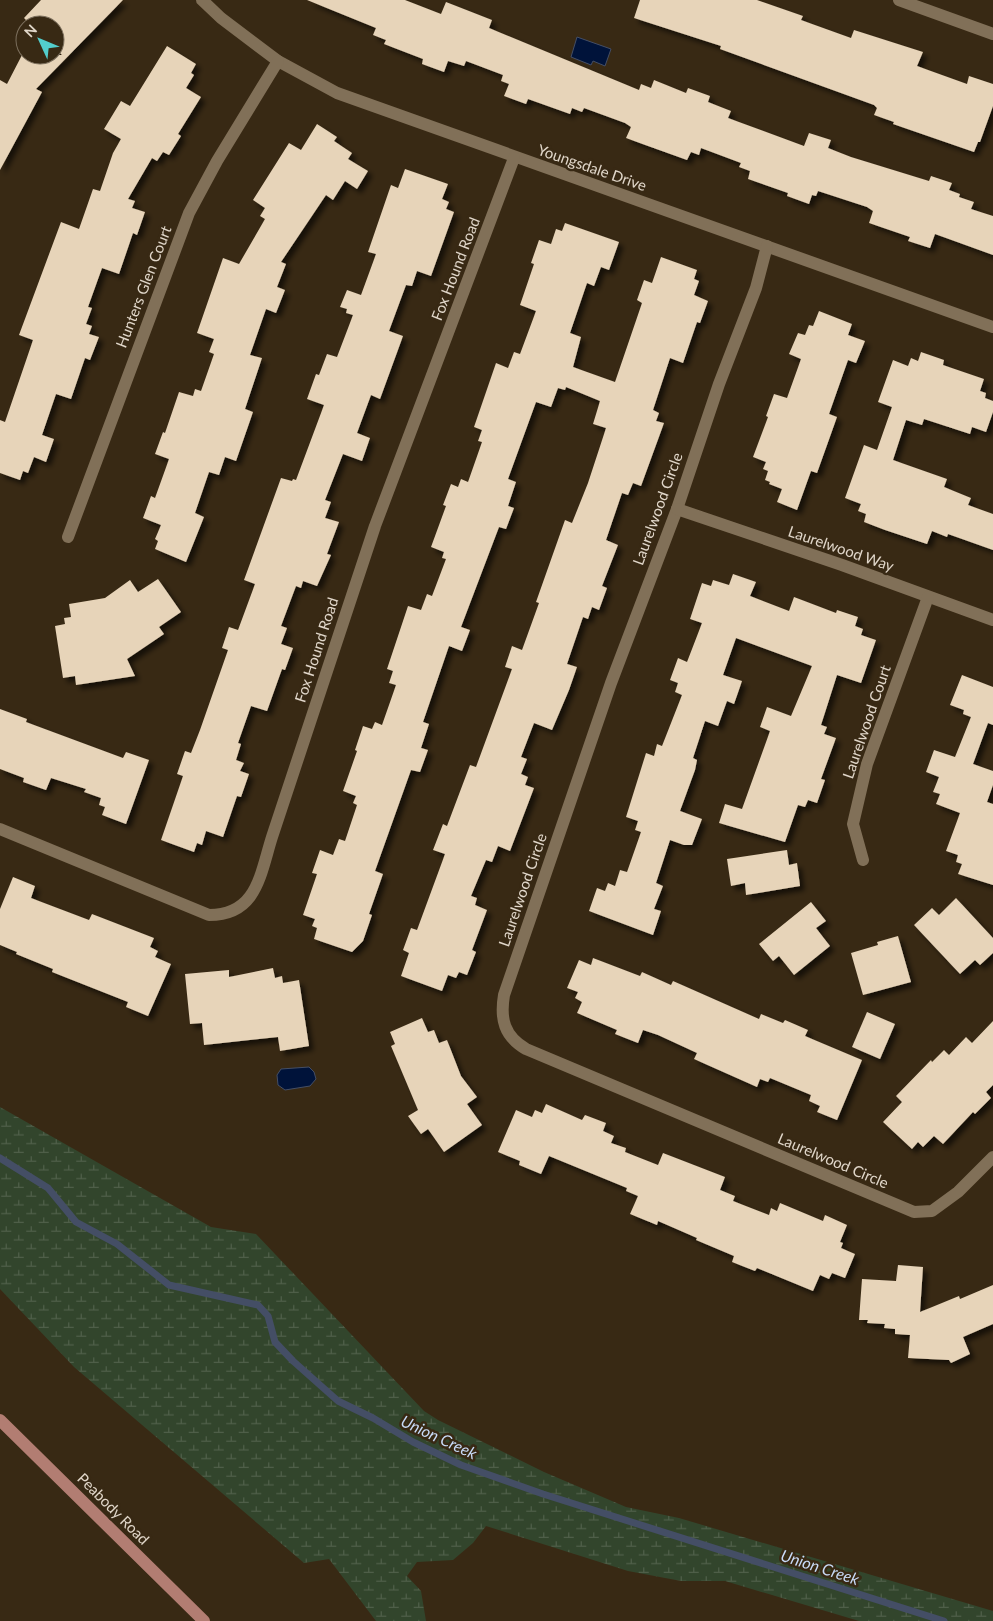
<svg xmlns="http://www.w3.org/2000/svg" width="993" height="1621" font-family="Lato,sans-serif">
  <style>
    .wetland { fill: url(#wetland-marsh) }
    .water { fill: #00133a; stroke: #444e65 }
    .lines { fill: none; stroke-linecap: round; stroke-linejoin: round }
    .stream { stroke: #444e65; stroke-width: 7 }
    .building { fill: #e7d4b9; filter: url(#shadow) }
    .minor { stroke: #817058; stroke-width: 12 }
    .primary { stroke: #b27d72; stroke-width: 12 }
    .labels { text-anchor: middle; stroke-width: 5; stroke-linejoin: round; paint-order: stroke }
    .street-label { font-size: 15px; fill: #e1d7ca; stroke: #382914 }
    .water-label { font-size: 16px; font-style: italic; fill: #c9dbf8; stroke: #382914 }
  </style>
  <defs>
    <pattern id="wetland-marsh" width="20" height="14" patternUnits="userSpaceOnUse" patternTransform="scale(1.25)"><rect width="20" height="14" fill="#32452c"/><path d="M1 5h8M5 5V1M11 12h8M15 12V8" fill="none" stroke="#4f5f49"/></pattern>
    <filter id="shadow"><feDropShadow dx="4.5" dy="4.5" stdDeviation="2.5" flood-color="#0009"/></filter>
  </defs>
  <rect width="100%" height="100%" fill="#382914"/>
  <path class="wetland" d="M0 1107 211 1227 256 1234 424 1411 438 1420 544 1472 626 1507 679 1518 993 1611V1621H859L725 1581H681L628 1571 486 1526 473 1543 453 1560 417 1562 407 1576 421 1591 426 1621H376L329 1559 304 1563 74 1367 0 1289Z"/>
  <g class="water">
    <path d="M577 37 611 49 605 66 593 61 591 65 571 57Z"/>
    <path d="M309 1067 314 1072 316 1079 310 1086 285 1090 278 1085 277 1075 281 1069Z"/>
  </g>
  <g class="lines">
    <path class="stream" d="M0 1158 48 1188 76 1222 117 1244 169 1285 258 1305 268 1316 275 1342 293 1361 338 1401 373 1418 413 1442 461 1465 543 1494 944 1621"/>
  </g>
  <g class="building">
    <path d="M41 0H123L36 89 42 92 0 170V80L7 84 22 55H62L55 48V25H31L24 18Z"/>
    <path d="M307 0H405L441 14 446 2 492 20 489 28 639 90 641 84 651 88 654 80 686 93 688 88 710 96 708 102 731 111 728 118 804 146 809 133 831 140 828 148 851 157 929 181 931 176 952 183 949 190 960 194 959 197 974 202 971 209 993 216V255L935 234 930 248 908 241 910 237 869 223 873 211 867 207 818 191 816 196 812 195 809 204 787 196 788 193 748 179 750 171 739 167 741 163 701 148 699 155 691 152 687 160 648 146 626 138 631 127 625 123 584 108 582 112 572 108 570 114 528 99 526 104 504 96 509 84 501 81 503 75 466 61 464 66 448 61 444 72 422 64 423 59 384 44 386 40 373 35 376 28Z"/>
    <path d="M640 0H757L803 16 801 20 851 38 854 30 923 52 917 66 967 84 969 76 993 84V106L980 142H978L974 152 893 124 894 122 874 115 877 108 874 105 720 49 721 46 634 18Z"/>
    <path d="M167 46 196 64 191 73 194 75 186 88 201 97 178 134 181 136 169 155 163 152 157 161 152 158 128 199 135 201 132 208 145 212 137 235 133 233 119 274 102 268 88 307 92 308 86 324 92 326 89 334 99 337 90 360 85 358 71 399 56 394 42 435 54 439 46 462 34 457 28 473 23 471 20 480 0 473V420L5 422 33 340 19 335 61 222 79 229 93 189 100 191 113 153 121 139 104 129 121 101 130 106Z"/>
    <path d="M317 124 337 137 334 141 352 153 348 159 368 171 357 189 345 181 333 200 326 195 281 262 286 264 277 287 285 290 276 313 266 309 250 355 262 358 245 409 253 412 236 461 225 457 219 475 209 472 195 513 204 517 186 562 155 549 158 541 155 539 161 525 143 518 151 496 155 498 169 459 155 454 163 432 165 433 179 392 193 396 195 389 201 391 214 354 209 352 214 339 197 333 223 258 239 264 265 219 260 216 265 208 253 200 289 143 301 150Z"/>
    <path d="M405 169 448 184 442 199 449 202 446 209 454 212 431 276 417 271 412 286 406 285 389 331 403 336 380 399 371 395 357 433 370 438 362 461 343 454 325 500 331 502 325 518 339 522 327 554 331 555 317 586 303 581 301 588 296 586 281 626 287 628 281 644 293 648 285 670 282 669 267 711 251 706 238 743 241 744 236 760 244 763 240 771 249 774 241 797 237 796 223 837 206 831 202 845 197 843 194 852 161 840 183 776 177 774 185 751 191 753 200 730 228 650 222 648 229 627 238 630 255 584 244 580 281 478 292 481 293 479 296 480 324 405 307 399 316 374 319 375 327 354 337 357 353 315 346 313 347 309 340 307 347 290 361 295 376 254 368 252 391 185 398 188Z"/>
    <path d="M565 223 619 242 609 270 601 267 594 286 587 283 570 333 581 337 573 367 615 382 642 303 637 300 644 280 652 283 661 257 697 270 694 279 699 281 694 295 708 301 700 323 697 322 683 363 670 358 653 410 659 413 656 421 664 423 641 486 633 483 628 495 622 493 606 540 618 545 602 586 607 588 599 610 592 607 588 619 583 617 567 664 577 667 569 690 552 730 534 723 521 757 527 759 521 774 528 777 525 785 534 788 510 851 498 846 492 862 486 860 471 896 477 898 475 905 487 910 472 950 476 952 467 975 459 972 456 978 448 975 442 991 401 976 409 953 403 950 411 928 417 930 445 854 433 850 443 824 447 826 470 765 476 767 512 669 505 667 512 646 522 650 539 603 536 602 565 520 572 523 588 483 606 428 593 424 600 401 566 387 565 390 558 388 551 407 536 402 508 479 516 482 508 506 514 508 506 529 499 527 461 627 470 630 462 651 449 646 423 722 429 724 421 748 428 750 420 772 411 770 375 871 383 874 369 914 372 915 363 941 352 952 314 939 317 928 312 926 315 919 303 915 317 874 312 873 320 850 333 855 339 839 345 841 357 805 353 803 356 796 343 791 357 751 355 750 363 726 372 729 375 722 382 725 396 685 389 683 393 671 387 669 408 606 421 610 427 594 432 596 446 559 442 558 444 552 431 547 446 506 443 505 451 484 458 487 461 479 468 482 482 442 478 441 482 430 474 427 496 363 508 368 514 352 520 354 536 311 520 305 534 264 531 263 539 240 551 244 556 229 562 231Z"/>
    <path d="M819 311 852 324 848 335 865 341 856 363 848 360 829 414 837 417 817 473 811 471 797 510 777 502 782 489 769 484 770 482 765 480 768 471 763 469 766 462 753 457 768 417 766 416 774 394 787 398 801 359 789 354 798 333 805 335 809 325 813 326Z"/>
    <path d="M921 352 944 360 943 365 984 379 980 391 986 393 985 398 993 401V412L986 432 972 427 970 434 924 419 922 425 906 420 893 460 947 479 944 487 971 498 968 505 993 514V550L948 534 947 537 932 531 927 544 885 530 864 522 866 514 858 511 861 504 845 498 864 445 877 450 892 407 878 402 893 360 908 366 911 358 918 361Z"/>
    <path d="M733 574 756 582 750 596 789 611 794 597 836 613 837 610 858 617 855 626 863 629 861 635 876 640 861 683 837 675 821 725 827 727 824 734 836 738 821 779 825 780 817 803 808 800 805 807 798 805 785 842 719 823 725 804 742 809 770 731 760 727 767 707 791 716 812 666 736 638 723 675 742 681 734 704 727 701 718 726 705 721 693 758 697 760 695 770 680 811 702 819 692 845H684L670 840 656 883 663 886 654 909 661 911 653 935 589 911 597 888 605 891 608 883 615 886 620 870 627 872 641 832 635 830 638 821 626 817 646 753 654 756 657 744 662 746 682 695 675 692 678 683 670 680 678 658 687 662 702 623 690 619 702 583 711 586 713 580 729 585Z"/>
    <path d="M158 579 181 612 159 627 164 634 127 659 135 676 76 685 75 676 63 678 55 626 65 624 64 618 71 617 69 604 105 598 130 580 138 592Z"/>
    <path d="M962 675 993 687V725L988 723 973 764 993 771V785L987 802 993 804V885L958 874 962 864 956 862 958 855 946 851 960 813 936 804 940 794 933 792 939 777 926 772 934 750 955 757 971 717 963 714 964 710 950 705Z"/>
    <path d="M0 709 27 719 26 722 123 758 126 752 149 760 126 824 102 815 105 807 99 805 101 798 84 792 86 789 51 778 46 790 23 782 24 778 0 769Z"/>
    <path d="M787 850 789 865 797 863 800 886 746 895 745 883 731 886 727 859Z"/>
    <path d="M13 877 35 886 31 898 89 920 92 914 154 938 150 947 158 951 155 957 171 964 148 1016 126 1007 128 1002 52 972 53 969 16 954 17 952 0 945V909Z"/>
    <path d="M956 898 993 938V953L980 965 975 960 960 974 914 925 932 908 939 915Z"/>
    <path d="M811 902 826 921 816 928 830 946 794 975 779 956 773 961 759 944Z"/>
    <path d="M898 936 911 982 863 995 851 953 878 945 877 942Z"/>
    <path d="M593 958 640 976 642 972 671 985 673 981 759 1019 761 1014 783 1023 785 1020 808 1030 805 1036 862 1060 837 1120 817 1112 820 1106 809 1101 811 1095 770 1078 768 1082 760 1079 757 1087 694 1059 697 1053 658 1035 643 1030 638 1043 615 1034 617 1030 577 1013 582 1002 575 998 578 992 567 988 579 960 591 965Z"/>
    <path d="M273 968 275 978 282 976 283 983 299 980 309 1046 280 1051 278 1037 204 1045 202 1023 190 1024 185 974 229 970V977Z"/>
    <path d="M867 1012 895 1024 880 1059 852 1047Z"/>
    <path d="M422 1018 428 1032 434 1030 439 1043 447 1040 461 1076 477 1097 467 1104 482 1125 444 1152 428 1129 421 1134 408 1116 418 1110 391 1046 395 1044 390 1032Z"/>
    <path d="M993 1021V1085L986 1092 991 1098 975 1114 973 1112 943 1144 934 1136 923 1147 918 1142 912 1149 883 1122 902 1102 896 1096 931 1060 932 1062 944 1050 949 1055 966 1037 972 1043Z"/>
    <path d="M546 1104 582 1120 585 1115 606 1123 603 1131 614 1136 611 1143 626 1148 625 1152 658 1165 663 1153 725 1177 720 1190 735 1196 733 1201 769 1215 771 1208 777 1211 780 1203 823 1221 825 1215 847 1225 840 1242 843 1243 841 1248 855 1254 845 1278 832 1273 829 1279 820 1275 813 1291 757 1268 755 1271 732 1262 734 1256 696 1240 697 1238 658 1221 657 1225 630 1214 638 1196 626 1191 627 1188 549 1156 541 1174 519 1165 520 1161 498 1152 516 1110 532 1117 535 1110 542 1113Z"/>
    <path d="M898 1265 923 1267 920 1312 959 1296 960 1299 993 1285V1324L963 1337 970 1354 951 1363 949 1360 908 1358 910 1335 895 1334V1329L884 1328 885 1324 867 1323 868 1320H859L862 1279 896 1281Z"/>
  </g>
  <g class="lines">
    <g class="minor">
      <path d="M202 0 221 18 278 61 337 93 993 327"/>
      <path d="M899 0 993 34"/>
      <path d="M767 246 756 288 719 384 677 509 611 683 504 995C500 1019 504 1036 526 1049L914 1212 932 1211 958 1192 993 1157"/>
      <path d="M677 509 842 565 993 620"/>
      <path d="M68 537 189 213 217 161 278 61"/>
      <path d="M0 829 209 915C257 915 260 875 272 837L375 526 514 158"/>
      <path d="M863 860 853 824 867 764 928 597"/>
    </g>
    <path class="primary" d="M0 1420 204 1621"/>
  </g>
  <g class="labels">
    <g class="street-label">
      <text transform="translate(592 168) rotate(19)" y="5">Youngsdale Drive</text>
      <text transform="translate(456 269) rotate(-69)" y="5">Fox Hound Road</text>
      <text transform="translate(144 287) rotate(-69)" y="5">Hunters Glen Court</text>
      <text transform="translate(658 509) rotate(-70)" y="5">Laurelwood Circle</text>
      <text transform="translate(841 549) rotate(19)" y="5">Laurelwood Way</text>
      <text transform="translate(317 650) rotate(-72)" y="5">Fox Hound Road</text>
      <text transform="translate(867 722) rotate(-71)" y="5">Laurelwood Court</text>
      <text transform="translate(523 890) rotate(-71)" y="5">Laurelwood Circle</text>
      <text transform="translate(833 1161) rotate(23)" y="5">Laurelwood Circle</text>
      <text transform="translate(113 1509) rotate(45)" y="5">Peabody Road</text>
    </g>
    <g class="water-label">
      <text transform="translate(439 1437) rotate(25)" y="6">Union Creek</text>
      <text transform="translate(820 1567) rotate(18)" y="6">Union Creek</text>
    </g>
  </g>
  <g transform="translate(40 40) rotate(314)"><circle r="24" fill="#382914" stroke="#7c6f5d"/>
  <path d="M0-4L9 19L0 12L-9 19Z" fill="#52cdcc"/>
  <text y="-8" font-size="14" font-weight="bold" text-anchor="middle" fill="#e1d7ca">N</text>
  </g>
</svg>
